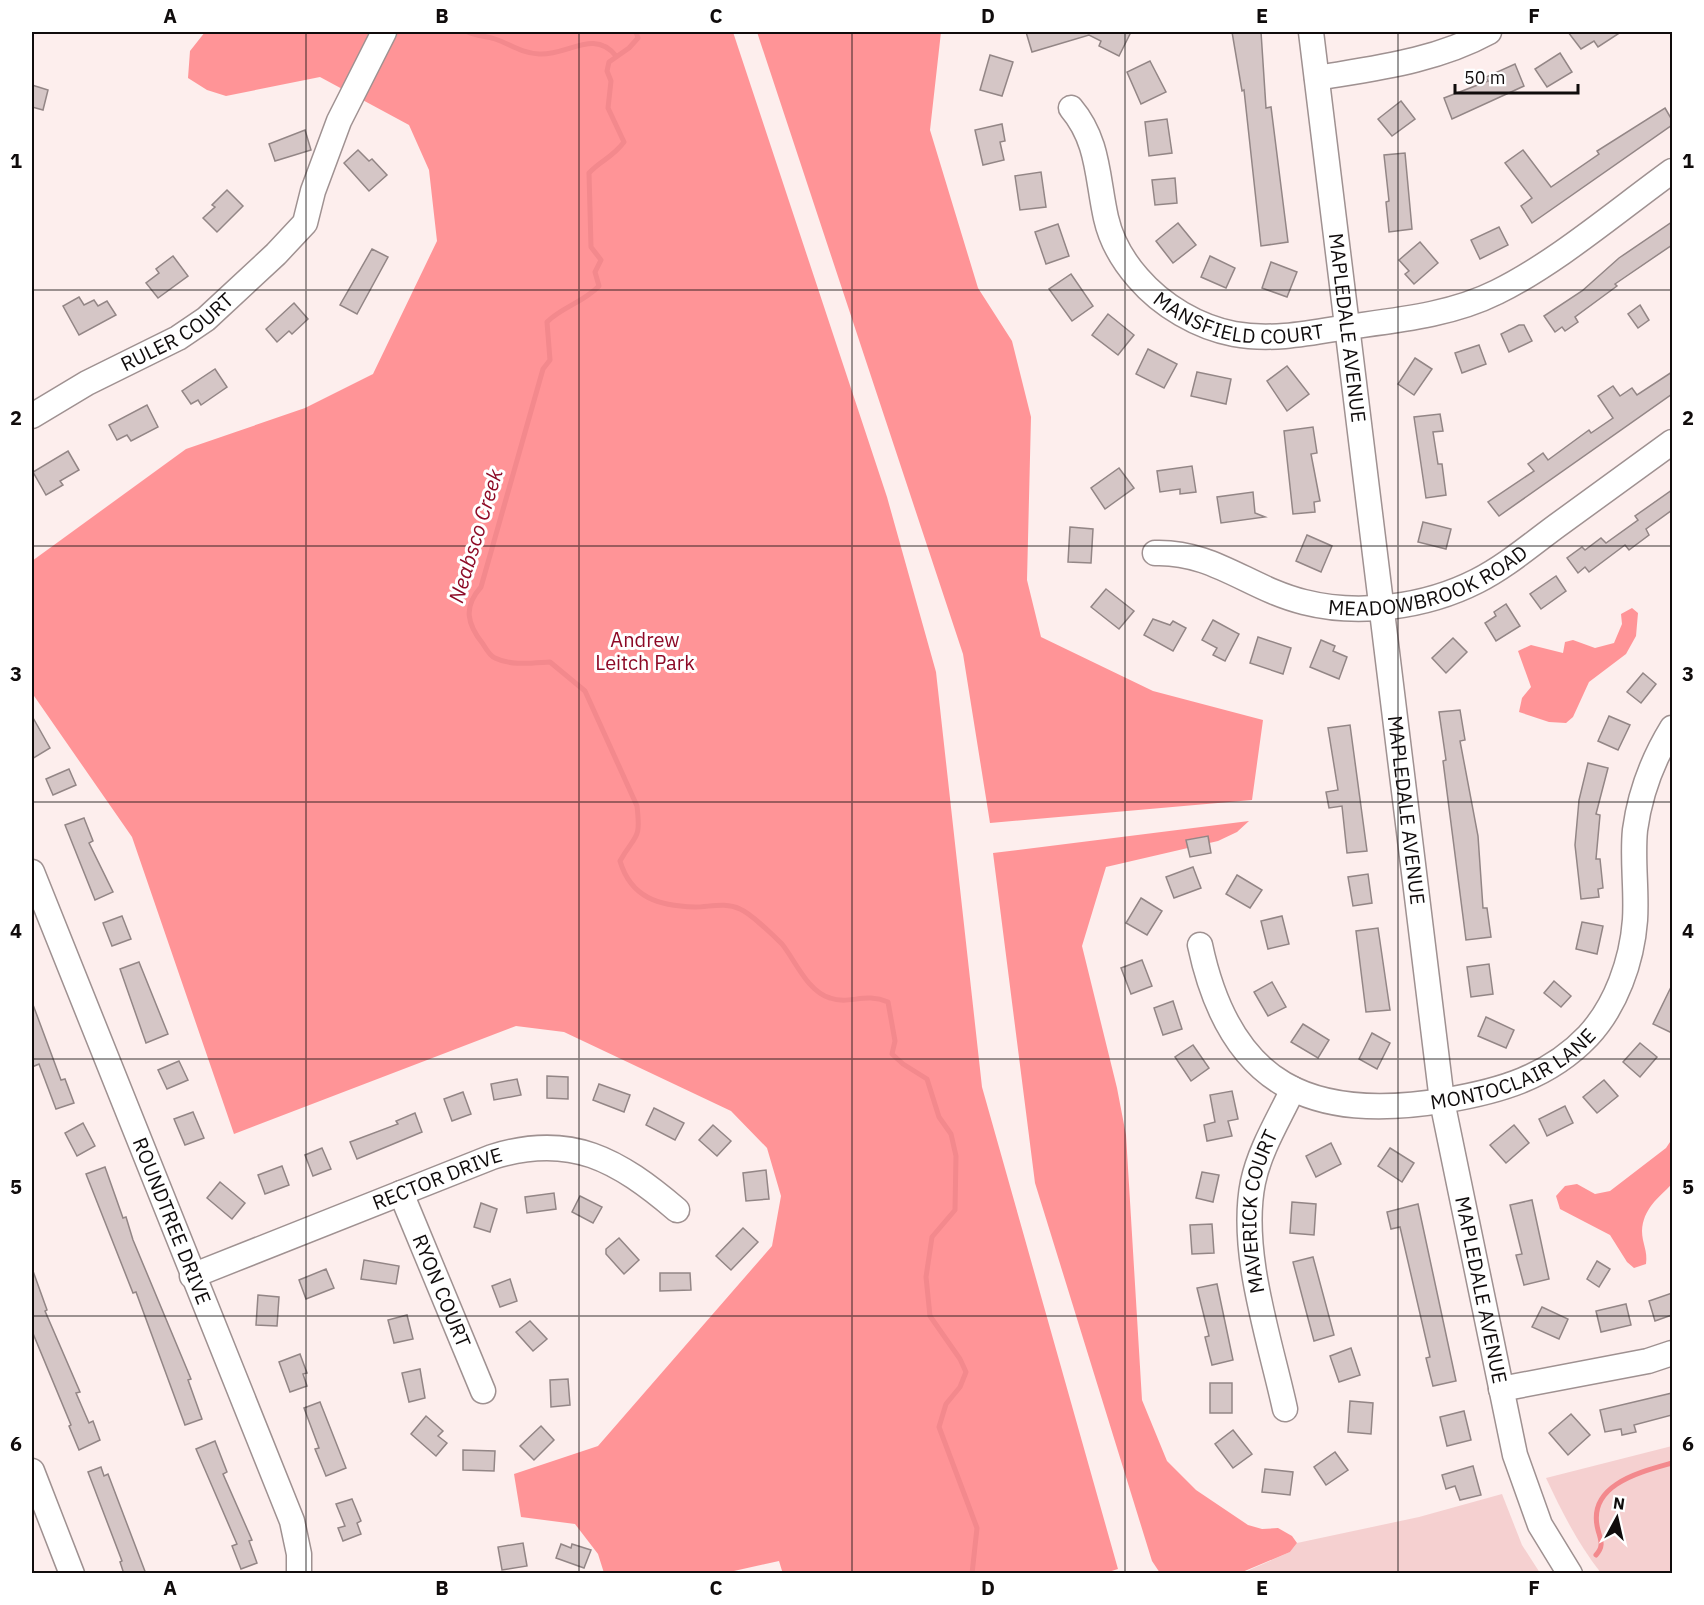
<svg xmlns="http://www.w3.org/2000/svg" width="1704" height="1605" font-family="'IBM Plex Sans',sans-serif">
  <style>
    .green { fill: #f5d0d0 }
    .forest { fill: #ff9497 }
    .lines { fill: none; stroke-linecap: round; stroke-linejoin: round }
    .stream { stroke: #f3898d; stroke-width: 5 }
    .building { fill: #d5c6c6; stroke: #938686; stroke-width: 1.5 }
    .minor-casing { stroke: #9f9191; stroke-width: 27 }
    .minor { stroke: #fff; stroke-width: 24 }
    .grid { fill: none; stroke: #100c0c; stroke-width: 1.5; stroke-opacity: 0.55 }
    .labels { text-anchor: middle; stroke-width: 6; stroke-linejoin: round; paint-order: stroke }
    .street-label { font-size: 20px; fill: #100c0c; stroke: #fff }
    .park-label { font-size: 20px; fill: #8d0926; stroke: #fff }
    .water-label { font-size: 21px; font-style: italic; fill: #8e0c27; stroke: #fff }
    .neatline { fill: none; stroke: #100c0c; stroke-width: 2 }
    .grid-label { font-size: 20px; text-anchor: middle; font-weight: bold; fill: #100c0c }
  </style>
  <rect width="100%" height="100%" fill="#fdeeed"/>
  <g class="green">
    <path d="M1672 1446V1573H1601C1578 1544 1562 1512 1546 1478Z"/>
    <path d="M1502 1494 1522 1545 1540 1573 1240 1574 1290 1552 1297 1543 1419 1517Z"/>
  </g>
  <g class="forest">
    <path d="M205 32H733L887 497 936 672 982 1087 1118 1569 1102 1574H783L779 1561 725 1573H604L598 1554 575 1524 521 1517 514 1474 598 1446 772 1246 781 1196 767 1148 731 1111 564 1032 516 1026 234 1134 132 837 32 693V561L186 449 305 408 373 374 437 241 429 170 409 125 320 77 226 96 207 90 188 78 190 51Z"/>
    <path d="M757 32H941L930 130 978 288 1012 341 1031 417 1027 580 1041 637 1153 691 1263 720 1252 800 990 823 963 654Z"/>
    <path d="M1632 608 1638 613 1636 636 1626 654 1589 682 1573 717 1566 723 1549 722 1519 712 1522 698 1531 687 1518 651 1531 645 1563 653 1565 642 1573 640 1595 648 1614 643 1622 624 1621 614Z"/>
    <path d="M1249 821 1237 832 1218 841 1106 867 1082 946 1117 1088 1126 1135 1142 1400 1167 1461 1196 1490 1248 1525 1262 1529 1278 1528 1292 1536 1297 1543 1290 1552 1240 1573H1160L1152 1561 1035 1183 993 853Z"/>
    <path d="M1672 1139V1184C1658 1198 1643 1209 1642 1231 1642 1243 1648 1251 1646 1264L1634 1268 1627 1262 1610 1235 1560 1209 1556 1196 1565 1186 1577 1184 1595 1194 1610 1191 1666 1148Z"/>
  </g>
  <g class="lines">
    <g class="stream">
      <path d="M468 32C476 36 486 36 495 39 510 44 521 53 539 54 567 56 594 28 616 56"/>
      <path d="M636 32 638 38 629 48 609 62 607 71 611 81 608 108 624 142C612 158 601 160 589 173L591 247 601 260 595 272 599 286C584 302 562 307 547 322L550 360 543 369 481 587C463 607 467 624 483 644 486 649 490 656 495 658 511 666 532 663 550 662L585 691 637 806C641 841 636 833 620 861 631 898 659 906 695 907 710 907 725 902 740 909 750 913 774 936 782 944 795 960 807 991 830 998 850 1005 865 992 888 1002L895 1041 892 1054 903 1064 927 1079 939 1117 951 1134 956 1156 955 1210 932 1237 926 1277 930 1316 960 1359 966 1372 960 1387 946 1404 939 1427 977 1528 972 1574"/>
      <path d="M1596 1555C1604 1546 1601 1541 1598 1530 1586 1485 1640 1472 1672 1463"/>
    </g>
  </g>
  <g class="building">
    <path d="M1026 32H1131L1119 56 1099 46 1101 41 1089 35 1032 52Z"/>
    <path d="M1232 32H1261L1266 108 1271 107 1288 242 1261 246 1244 90 1242 91Z"/>
    <path d="M1568 32H1621L1598 47 1594 41 1581 49Z"/>
    <path d="M1560 53 1572 72 1547 87 1535 69Z"/>
    <path d="M990 55 1013 62 1002 96 980 90Z"/>
    <path d="M1150 61 1166 92 1141 104 1127 72Z"/>
    <path d="M1515 64 1524 86 1452 119 1444 98 1488 81 1486 77Z"/>
    <path d="M32 85 48 90 43 110 32 107Z"/>
    <path d="M1401 101 1415 119 1392 136 1378 119Z"/>
    <path d="M1665 108 1672 120V125L1532 223 1521 206 1532 198 1505 163 1523 150 1551 187 1599 154 1597 151Z"/>
    <path d="M1167 119 1172 153 1149 156 1145 122Z"/>
    <path d="M1002 124 1005 141 1000 142 1004 160 983 165 975 130Z"/>
    <path d="M305 130 311 150 275 161 269 144Z"/>
    <path d="M358 150 369 161 372 159 387 175 369 191 344 163Z"/>
    <path d="M1405 153 1412 229 1389 232 1386 202 1389 201 1384 155Z"/>
    <path d="M1041 172 1046 207 1020 210 1015 176Z"/>
    <path d="M1175 178 1177 203 1155 205 1152 180Z"/>
    <path d="M227 190 243 206 217 232 203 218 215 207 212 205Z"/>
    <path d="M1672 222V245L1615 284 1617 286 1575 317 1578 322 1565 331 1562 327 1555 332 1544 316 1582 291 1619 258Z"/>
    <path d="M1178 223 1196 245 1173 263 1156 241Z"/>
    <path d="M1058 224 1069 256 1046 264 1035 232Z"/>
    <path d="M1499 227 1508 245 1480 259 1471 240Z"/>
    <path d="M1420 242 1438 263 1414 284 1405 274 1409 271 1399 260Z"/>
    <path d="M372 249 388 257 357 314 340 305Z"/>
    <path d="M173 256 188 276 158 298 146 283 159 273 156 269Z"/>
    <path d="M1210 256 1235 268 1226 288 1201 277Z"/>
    <path d="M1271 262 1297 272 1287 297 1262 288Z"/>
    <path d="M1071 274 1093 306 1072 321 1049 289Z"/>
    <path d="M79 297 84 305 94 300 98 306 107 301 116 315 79 335 63 306Z"/>
    <path d="M294 303 308 319 292 334 289 331 277 342 266 329Z"/>
    <path d="M1640 305 1649 320 1638 328 1628 314Z"/>
    <path d="M1108 314 1134 335 1118 355 1092 335Z"/>
    <path d="M1519 325H1524L1532 341 1509 352 1501 334Z"/>
    <path d="M1479 345 1486 364 1462 373 1455 353Z"/>
    <path d="M1148 349 1177 364 1164 388 1136 374Z"/>
    <path d="M1415 358 1432 369 1414 395 1398 384Z"/>
    <path d="M1287 366 1309 394 1287 411 1267 381Z"/>
    <path d="M215 369 227 387 201 405 198 400 191 404 182 391Z"/>
    <path d="M1197 372 1231 379 1226 404 1191 396Z"/>
    <path d="M1672 372V394L1499 516 1488 502 1534 471 1528 464 1543 453 1548 460 1589 430 1591 433 1613 418 1598 396 1613 386 1620 396 1632 388 1637 395Z"/>
    <path d="M147 405 158 427 131 441 127 435 117 440 109 425Z"/>
    <path d="M1440 414 1443 431 1433 432 1438 464H1442L1446 495 1426 498 1414 417Z"/>
    <path d="M1313 427 1317 453 1311 454 1320 501 1314 502 1315 512 1293 514 1284 431Z"/>
    <path d="M68 451 79 470 60 481 63 485 46 495 33 472Z"/>
    <path d="M1192 466 1196 492 1180 494V489L1160 492 1157 471Z"/>
    <path d="M1119 468 1134 488 1105 509 1091 488Z"/>
    <path d="M1672 490V510L1646 529 1649 535 1629 550 1625 545 1589 572 1585 567 1578 573 1567 558 1582 547 1585 550 1601 538 1606 543 1638 520 1635 516Z"/>
    <path d="M1253 492 1255 513 1265 517 1221 523 1217 497Z"/>
    <path d="M1423 522 1451 529 1446 549 1418 542Z"/>
    <path d="M1070 527 1093 529 1091 563 1068 562Z"/>
    <path d="M1307 535 1332 546 1321 572 1296 561Z"/>
    <path d="M1556 576 1566 591 1541 609 1530 594Z"/>
    <path d="M1106 589 1134 611 1119 629 1091 607Z"/>
    <path d="M1506 604 1520 626 1496 641 1485 623 1496 616 1494 612Z"/>
    <path d="M1153 619 1170 625 1173 621 1186 628 1173 651 1144 635Z"/>
    <path d="M1213 620 1239 634 1225 661 1213 655 1217 648 1202 640Z"/>
    <path d="M1258 637 1291 648 1283 674 1250 663Z"/>
    <path d="M1453 638 1467 652 1446 673 1432 658Z"/>
    <path d="M1321 640 1335 646 1333 651 1347 657 1339 679 1310 667Z"/>
    <path d="M1643 673 1656 684 1641 703 1627 692Z"/>
    <path d="M1460 710 1465 740 1460 741 1478 836 1483 908H1487L1491 937 1466 940 1443 761 1446 760 1439 712Z"/>
    <path d="M32 716 50 748 32 759Z"/>
    <path d="M1609 716 1630 725 1618 750 1598 741Z"/>
    <path d="M1350 725 1367 851 1347 853 1342 806 1329 808 1326 792 1338 790 1328 728Z"/>
    <path d="M1588 763 1608 768 1596 814 1600 815 1596 859H1600L1603 888 1598 889 1599 897 1581 899 1575 845 1579 800Z"/>
    <path d="M69 769 76 785 53 795 46 779Z"/>
    <path d="M84 818 93 841 89 843 113 892 95 900 65 825Z"/>
    <path d="M1208 836 1211 853 1190 857 1186 840Z"/>
    <path d="M1193 867 1201 888 1174 898 1166 877Z"/>
    <path d="M1368 874 1372 903 1353 906 1348 877Z"/>
    <path d="M1237 875 1262 890 1250 908 1226 894Z"/>
    <path d="M1141 898 1162 911 1147 935 1126 923Z"/>
    <path d="M122 916 131 939 112 946 103 923Z"/>
    <path d="M1282 916 1289 944 1268 949 1261 921Z"/>
    <path d="M1582 922 1603 926 1597 954 1576 949Z"/>
    <path d="M1378 928 1390 1010 1366 1012 1356 931Z"/>
    <path d="M1142 960 1152 986 1131 994 1121 968Z"/>
    <path d="M139 962 168 1034 146 1043 120 969Z"/>
    <path d="M1489 964 1493 994 1471 997 1467 967Z"/>
    <path d="M1554 981 1571 996 1561 1007 1544 993Z"/>
    <path d="M1272 982 1286 1007 1268 1016 1254 992Z"/>
    <path d="M1672 985V1033L1653 1024Z"/>
    <path d="M1173 1001 1182 1029 1163 1035 1154 1008Z"/>
    <path d="M32 1002 61 1080 65 1079 74 1103 56 1109 39 1064 32 1067Z"/>
    <path d="M1486 1017 1514 1030 1506 1048 1478 1036Z"/>
    <path d="M1303 1024 1329 1040 1318 1058 1291 1042Z"/>
    <path d="M1372 1033 1390 1043 1377 1069 1359 1059Z"/>
    <path d="M1640 1043 1657 1057 1640 1077 1623 1062Z"/>
    <path d="M1193 1045 1209 1068 1191 1081 1175 1057Z"/>
    <path d="M179 1061 188 1080 167 1089 158 1070Z"/>
    <path d="M547 1076 568 1077V1099L547 1098Z"/>
    <path d="M517 1079 521 1095 494 1100 491 1084Z"/>
    <path d="M1604 1080 1618 1096 1597 1113 1583 1097Z"/>
    <path d="M599 1084 630 1095 624 1112 593 1100Z"/>
    <path d="M1232 1091 1238 1119 1228 1121 1232 1136 1207 1141 1204 1125 1215 1122 1210 1095Z"/>
    <path d="M463 1092 471 1114 452 1121 444 1099Z"/>
    <path d="M1565 1106 1573 1123 1547 1136 1539 1119Z"/>
    <path d="M654 1108 684 1123 675 1140 646 1125Z"/>
    <path d="M193 1112 204 1138 185 1145 174 1119Z"/>
    <path d="M415 1113 422 1132 357 1159 350 1142 398 1124 396 1121Z"/>
    <path d="M83 1123 95 1146 77 1156 65 1133Z"/>
    <path d="M713 1125 731 1141 717 1156 699 1140Z"/>
    <path d="M1514 1125 1529 1143 1506 1163 1490 1145Z"/>
    <path d="M1331 1143 1341 1164 1316 1177 1306 1156Z"/>
    <path d="M322 1148 331 1169 313 1176 305 1155Z"/>
    <path d="M1390 1148 1414 1163 1402 1182 1378 1166Z"/>
    <path d="M282 1166 289 1185 265 1194 258 1175Z"/>
    <path d="M105 1167 123 1218 126 1217 133 1240 191 1379 188 1380 202 1419 185 1425 136 1292 133 1293 86 1174Z"/>
    <path d="M766 1170 769 1199 746 1201 743 1173Z"/>
    <path d="M1202 1172 1219 1175 1213 1202 1196 1198Z"/>
    <path d="M220 1182 245 1203 232 1219 207 1198Z"/>
    <path d="M554 1193 556 1209 527 1213 525 1197Z"/>
    <path d="M580 1196 602 1207 593 1223 572 1212Z"/>
    <path d="M1532 1200 1549 1279 1524 1285 1516 1255 1522 1254 1510 1205Z"/>
    <path d="M1292 1202 1316 1204 1314 1235 1290 1233Z"/>
    <path d="M481 1203 497 1209 490 1232 474 1227Z"/>
    <path d="M1418 1204 1456 1381 1433 1386 1426 1358 1430 1357 1400 1227 1391 1229 1387 1212Z"/>
    <path d="M1212 1224 1214 1253 1192 1254 1190 1225Z"/>
    <path d="M743 1228 758 1242 731 1270 716 1256Z"/>
    <path d="M619 1238 639 1260 624 1274 606 1254V1249Z"/>
    <path d="M1313 1257 1334 1335 1314 1341 1293 1262Z"/>
    <path d="M364 1260 399 1266 396 1284 361 1279Z"/>
    <path d="M1597 1261 1610 1269 1599 1287 1587 1279Z"/>
    <path d="M326 1269 334 1288 306 1299 299 1280Z"/>
    <path d="M33 1271 47 1310 45 1311 80 1392 76 1393 89 1423 93 1421 100 1440 79 1450 69 1426 71 1425 32 1331Z"/>
    <path d="M660 1273H690L691 1290 660 1291Z"/>
    <path d="M510 1279 517 1301 500 1307 492 1286Z"/>
    <path d="M1217 1284 1233 1360 1212 1365 1205 1337 1209 1336 1197 1288Z"/>
    <path d="M1672 1293V1315L1655 1321 1649 1301Z"/>
    <path d="M258 1295 279 1297 277 1326 256 1325Z"/>
    <path d="M1626 1304 1631 1325 1601 1332 1596 1311Z"/>
    <path d="M1542 1307 1568 1319 1559 1339 1532 1327Z"/>
    <path d="M407 1315 413 1339 394 1343 388 1320Z"/>
    <path d="M530 1321 547 1339 533 1351 516 1332Z"/>
    <path d="M1351 1348 1360 1375 1339 1382 1330 1356Z"/>
    <path d="M300 1354 307 1373 303 1374 307 1386 290 1392 279 1362Z"/>
    <path d="M420 1369 425 1398 409 1402 402 1373Z"/>
    <path d="M568 1379 570 1405 551 1407 550 1380Z"/>
    <rect x="1210" y="1383" width="22" height="30"/>
    <path d="M1672 1393V1415L1634 1425 1636 1432 1622 1435 1621 1429 1605 1432 1600 1410Z"/>
    <path d="M1350 1401 1373 1403 1371 1434 1348 1432Z"/>
    <path d="M320 1402 346 1468 326 1476 315 1449 319 1448 304 1408Z"/>
    <path d="M1464 1411 1471 1440 1447 1446 1440 1417Z"/>
    <path d="M1571 1414 1590 1435 1568 1455 1549 1433Z"/>
    <path d="M426 1416 443 1431 438 1436 447 1443 436 1456 411 1434Z"/>
    <path d="M541 1426 554 1440 534 1460 520 1446Z"/>
    <path d="M1233 1430 1252 1454 1233 1468 1215 1444Z"/>
    <path d="M215 1441 227 1472 223 1474 252 1540 249 1541 257 1563 241 1569 232 1546 237 1544 196 1449Z"/>
    <path d="M463 1450 495 1451 494 1471 463 1470Z"/>
    <path d="M1335 1452 1348 1470 1326 1485 1314 1467Z"/>
    <path d="M1473 1466 1481 1495 1460 1500 1455 1486 1446 1489 1442 1475Z"/>
    <path d="M101 1467 104 1476 108 1474 146 1574H124L120 1562 122 1561 88 1472Z"/>
    <path d="M1265 1469 1293 1472 1290 1495 1262 1492Z"/>
    <path d="M352 1499 361 1521 357 1523 361 1534 343 1541 338 1528 345 1526 336 1504Z"/>
    <path d="M523 1543 527 1566 502 1570 498 1547Z"/>
    <path d="M561 1544 571 1548 572 1544 591 1550 584 1568 556 1558Z"/>
  </g>
  <g class="lines">
    <g class="minor-casing">
      <g id="minor">
        <path id="s1" d="M1311 32 1442 1101 1515 1455 1540 1525 1570 1574"/>
        <path d="M1317 78C1376 68 1436 61 1489 32"/>
        <path id="s2" d="M1071 108C1099 141 1097 178 1106 218 1111 240 1123 261 1138 278 1162 306 1198 327 1234 334 1272 341 1310 333 1347 327 1398 320 1451 315 1497 292 1556 263 1618 210 1672 171"/>
        <path id="s3" d="M32 416 87 383 178 338 206 319 276 254 305 223 313 191 339 121 384 32"/>
        <path id="s4" d="M1155 553C1213 551 1250 589 1304 602 1359 616 1426 607 1477 581 1507 566 1534 542 1562 522 1599 495 1636 468 1672 442"/>
        <path id="s5" d="M32 872 292 1521 299 1554V1574"/>
        <path id="s6" d="M1200 945C1230 1086 1311 1123 1447 1100 1500 1091 1549 1077 1588 1036 1616 1006 1632 961 1635 920 1637 890 1632 860 1635 830 1640 793 1653 759 1672 728"/>
        <path id="s7" d="M401 1193 483 1391"/>
        <path id="s8" d="M192 1276 492 1157C571 1132 618 1160 677 1210"/>
        <path d="M1501 1389 1648 1361 1672 1353"/>
        <path id="s9" d="M1285 1409C1270 1340 1239 1251 1253 1182 1260 1149 1279 1119 1293 1089"/>
        <path d="M32 1471 72 1574"/>
      </g>
    </g>
    <use href="#minor" class="minor"/>
  </g>
  <path class="grid" d="M306 32V1574M579 32V1574M852 32V1574M1125 32V1574M1398 32V1574M32 290H1672M32 546H1672M32 802H1672M32 1059H1672M32 1316H1672"/>
  <g class="labels">
    <g class="street-label">
      <text dy="7" stroke="none"><textPath href="#s2" startOffset="300">MANSFIELD COURT</textPath></text>
      <text dy="7" stroke="none"><textPath href="#s1" startOffset="298">MAPLEDALE AVENUE</textPath></text>
      <text dy="7" stroke="none"><textPath href="#s3" startOffset="168">RULER COURT</textPath></text>
      <text dy="7" stroke="none"><textPath href="#s4" startOffset="288">MEADOWBROOK ROAD</textPath></text>
      <text dy="7" stroke="none"><textPath href="#s1" startOffset="784">MAPLEDALE AVENUE</textPath></text>
      <text dy="7" stroke="none"><textPath href="#s6" startOffset="408">MONTOCLAIR LANE</textPath></text>
      <text dy="7" stroke="none"><textPath href="#s8" startOffset="264">RECTOR DRIVE</textPath></text>
      <text dy="7" stroke="none"><textPath href="#s9" startOffset="202">MAVERICK COURT</textPath></text>
      <text dy="7" stroke="none"><textPath href="#s5" startOffset="376">ROUNDTREE DRIVE</textPath></text>
      <text dy="7" stroke="none"><textPath href="#s1" startOffset="1270">MAPLEDALE AVENUE</textPath></text>
      <text dy="7" stroke="none"><textPath href="#s7" startOffset="106">RYON COURT</textPath></text>
    </g>
    <g class="park-label">
      <text x="645" y="647">Andrew<tspan x="645" dy="23">Leitch Park</tspan></text>
    </g>
    <g class="water-label">
      <text transform="translate(476 536) rotate(-73)" y="7">Neabsco Creek</text>
    </g>
  </g>
  <rect width="1704" height="1605" fill="none" stroke="#ffffff" stroke-width="66"/>
  <g transform="translate(1617 1518) rotate(8)" stroke="#ffffff" stroke-width="4.5" paint-order="stroke">
  <path d="M0-4.5L10 22L0 15L-10 22Z" fill="#100c0c"/>
  <text y="-9" font-size="16" font-weight="bold" text-anchor="middle" fill="#100c0c">N</text>
  </g>
  <path d="M1455 84v9h123v-9" fill="none" stroke="#100c0c" stroke-width="3"/>
  <text x="1464" y="84" font-size="18" fill="#100c0c" stroke="#ffffff" stroke-width="4.5" paint-order="stroke">50 m</text>
  <rect x="33" y="33" width="1638" height="1539" class="neatline"/>
  <g class="grid-label">
    <text x="170" y="23">A</text>
    <text x="442" y="23">B</text>
    <text x="716" y="23">C</text>
    <text x="988" y="23">D</text>
    <text x="1262" y="23">E</text>
    <text x="1534" y="23">F</text>
    <text x="16" y="168">1</text>
    <text x="1688" y="168">1</text>
    <text x="16" y="425">2</text>
    <text x="1688" y="425">2</text>
    <text x="16" y="681">3</text>
    <text x="1688" y="681">3</text>
    <text x="16" y="938">4</text>
    <text x="1688" y="938">4</text>
    <text x="16" y="1194">5</text>
    <text x="1688" y="1194">5</text>
    <text x="16" y="1451">6</text>
    <text x="1688" y="1451">6</text>
    <text x="170" y="1595">A</text>
    <text x="442" y="1595">B</text>
    <text x="716" y="1595">C</text>
    <text x="988" y="1595">D</text>
    <text x="1262" y="1595">E</text>
    <text x="1534" y="1595">F</text>
  </g>
</svg>
